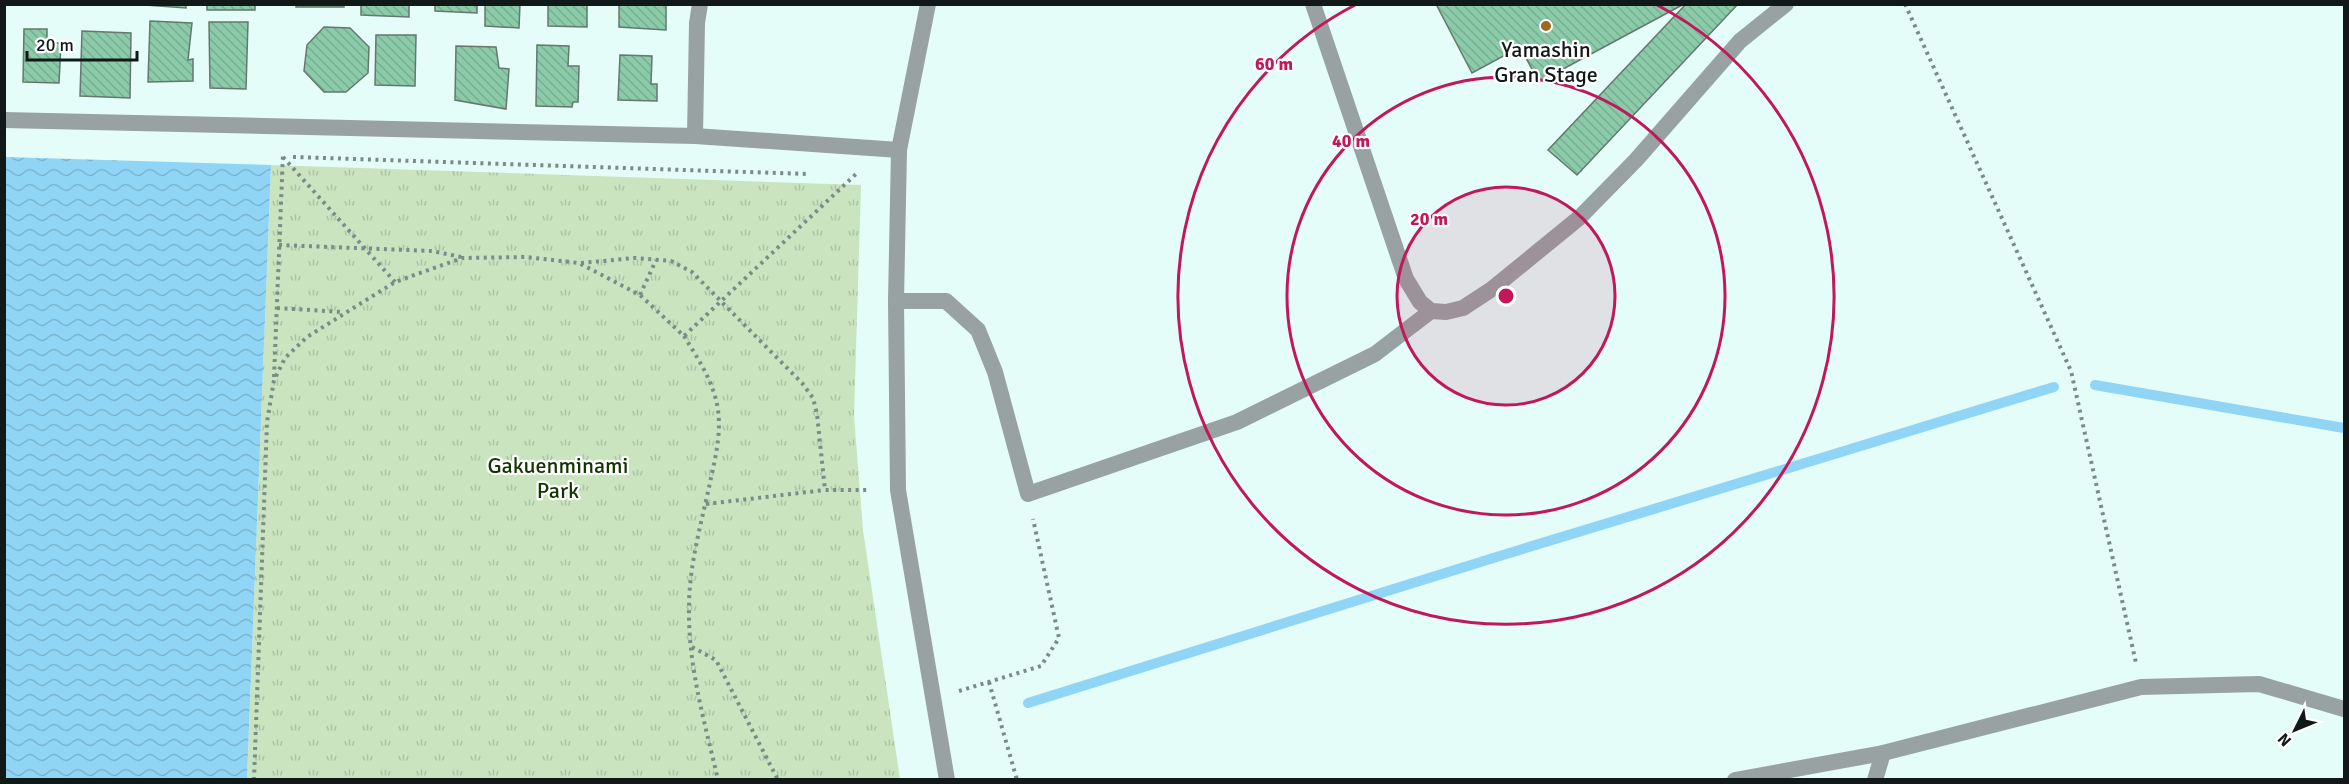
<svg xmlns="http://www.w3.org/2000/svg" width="2349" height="784" font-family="Signika,sans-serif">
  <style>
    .grass { fill: url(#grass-tufts) }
    .water { fill: url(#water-waves) }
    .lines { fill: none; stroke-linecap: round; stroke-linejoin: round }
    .stream { stroke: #90d5f5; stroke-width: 10 }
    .building { fill: url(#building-back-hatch); stroke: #66776d; stroke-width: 1.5 }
    .path { stroke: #7b8b88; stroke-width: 4; stroke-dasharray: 3 4.5; stroke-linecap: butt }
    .minor { stroke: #98a2a3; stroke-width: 16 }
    .tertiary { stroke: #98a2a3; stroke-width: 16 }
    .ring { fill: none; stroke: #c2185b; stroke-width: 3 }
    .poi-dot { fill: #9e6722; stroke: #fff; stroke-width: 2 }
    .labels { text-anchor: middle; stroke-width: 4.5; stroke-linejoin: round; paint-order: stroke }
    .poi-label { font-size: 22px; fill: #111918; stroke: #fff }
    .park-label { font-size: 22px; fill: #133600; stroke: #fff }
    .centre { fill: #c2185b; stroke: #fff; stroke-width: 3 }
    .ring-label { font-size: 18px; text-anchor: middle; font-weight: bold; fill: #c2185b; stroke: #fff; stroke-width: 4.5; stroke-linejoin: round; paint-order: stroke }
  </style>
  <defs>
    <pattern id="grass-tufts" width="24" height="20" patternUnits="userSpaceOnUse" patternTransform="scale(1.5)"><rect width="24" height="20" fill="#cae4c0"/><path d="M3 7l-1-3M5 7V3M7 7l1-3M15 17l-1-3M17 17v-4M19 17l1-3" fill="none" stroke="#acc3a4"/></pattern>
    <pattern id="water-waves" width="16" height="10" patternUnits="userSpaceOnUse" patternTransform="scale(1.5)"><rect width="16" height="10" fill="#90d5f5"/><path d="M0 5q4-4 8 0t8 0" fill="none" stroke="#7bb6d1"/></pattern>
    <pattern id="building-back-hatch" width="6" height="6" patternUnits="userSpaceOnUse" patternTransform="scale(1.5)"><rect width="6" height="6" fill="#8bcba9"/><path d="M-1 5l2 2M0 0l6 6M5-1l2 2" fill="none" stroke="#77ae91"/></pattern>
  </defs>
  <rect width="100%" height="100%" fill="#e4fdf8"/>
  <path class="grass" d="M271 165 861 185 854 416 863 530 900 779H247Z"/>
  <path class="water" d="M5 157 271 165 247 779H5Z"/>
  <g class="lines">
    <g class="stream">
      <path d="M2095 385 2344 428"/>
      <path d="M1028 703 1503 555 2054 387"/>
    </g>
  </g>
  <g class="building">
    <path d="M131 4H186V8Z"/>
    <rect x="207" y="4" width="48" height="6"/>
    <rect x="296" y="4" width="48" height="3"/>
    <path d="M361 4H409V17L361 15Z"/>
    <path d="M435 4H477V13L435 11Z"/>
    <path d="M485 4H520L519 28 485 26Z"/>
    <path d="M548 4H587V27L548 26Z"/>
    <path d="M619 4H666V30L619 27Z"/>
    <path d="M1436 4H1684L1539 82 1520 47 1472 73Z"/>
    <path d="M1686 4H1738L1577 175 1548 150Z"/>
    <path d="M150 21 192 23 188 60 193 59V81L148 82Z"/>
    <path d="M209 22H248L246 89 210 88Z"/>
    <path d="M324 27 350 28 369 47 368 73 346 92H324L304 71 307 45Z"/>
    <path d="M24 29H47V43H61L59 83 23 82Z"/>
    <path d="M82 31 131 33 130 98 80 96Z"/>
    <path d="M376 35H416L415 86 375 85Z"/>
    <path d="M537 45 569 46 568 66H579L578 102H573L572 107 536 106Z"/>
    <path d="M456 46 496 47 499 68 509 69 506 109 455 100Z"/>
    <path d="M620 55 652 56 651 84H657V101L618 100Z"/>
  </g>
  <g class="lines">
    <g class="path">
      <path d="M1905 4 2071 371 2136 663"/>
      <path d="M283 157 395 282"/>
      <path d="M293 157 807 174"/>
      <path d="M279 245 432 251 461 257"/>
      <path d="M581 263 635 258 671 261 692 272 802 383 813 398 817 414 825 490H870"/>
      <path d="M640 295 656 260"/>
      <path d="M277 308 343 312"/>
      <path d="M684 336C698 359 714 382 718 410 721 433 716 455 711 478 702 521 689 564 689 608 688 667 705 723 718 780"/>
      <path d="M274 377 283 154"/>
      <path d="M706 504 825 490"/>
      <path d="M692 647 716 660 778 780"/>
      <path d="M989 682 1017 780"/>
      <path d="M959 691 1041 666 1059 638 1033 519"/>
      <path d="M254 780 267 422 274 380 285 358 307 337 395 282 462 258 526 257 579 263 640 295 684 336 856 174"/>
    </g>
    <g class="minor">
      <path d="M4 120 695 136 899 150"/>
      <path d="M695 136 697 23 700 4"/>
      <path d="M896 301H946L978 330 995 372 1028 494 1237 422 1375 354 1431 311"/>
      <path d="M1735 780 1883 753 2141 687 2259 684 2344 709"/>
      <path d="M1875 780 1883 753"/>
    </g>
    <g class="tertiary">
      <path d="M928 4 899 150 896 301 898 490 947 780"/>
      <path d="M1313 4 1406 279 1420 302 1431 311 1446 312 1463 308 1492 289 1579 218 1636 160 1740 41 1786 4"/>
    </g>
  </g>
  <circle cx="1506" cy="296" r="109" fill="#c2185b" fill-opacity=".12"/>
  <g class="ring">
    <circle cx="1506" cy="296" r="109"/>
    <circle cx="1506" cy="296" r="219"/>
    <path d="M1657 5A328 328 0 1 1 1355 5"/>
  </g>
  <circle class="poi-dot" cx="1546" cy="26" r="6"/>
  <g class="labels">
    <g class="poi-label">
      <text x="1546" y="57">Yamashin<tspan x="1546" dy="25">Gran Stage</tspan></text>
    </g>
    <g class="park-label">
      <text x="558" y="473">Gakuenminami<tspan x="558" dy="25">Park</tspan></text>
    </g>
  </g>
  <circle cx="1506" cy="296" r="9" class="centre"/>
  <g class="ring-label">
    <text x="1274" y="70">60 m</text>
    <text x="1351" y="147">40 m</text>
    <text x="1429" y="225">20 m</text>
  </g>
  <rect width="2349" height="784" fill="none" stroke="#111918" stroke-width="12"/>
  <g transform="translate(2295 730) rotate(227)" stroke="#ffffff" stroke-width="4.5" paint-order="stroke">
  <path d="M0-4.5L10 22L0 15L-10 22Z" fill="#111918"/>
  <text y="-9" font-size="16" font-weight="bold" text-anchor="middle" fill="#111918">N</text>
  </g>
  <path d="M27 51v9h110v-9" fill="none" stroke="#111918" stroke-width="3"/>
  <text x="36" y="51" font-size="18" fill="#111918" stroke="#ffffff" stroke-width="4.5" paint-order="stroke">20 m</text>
</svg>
